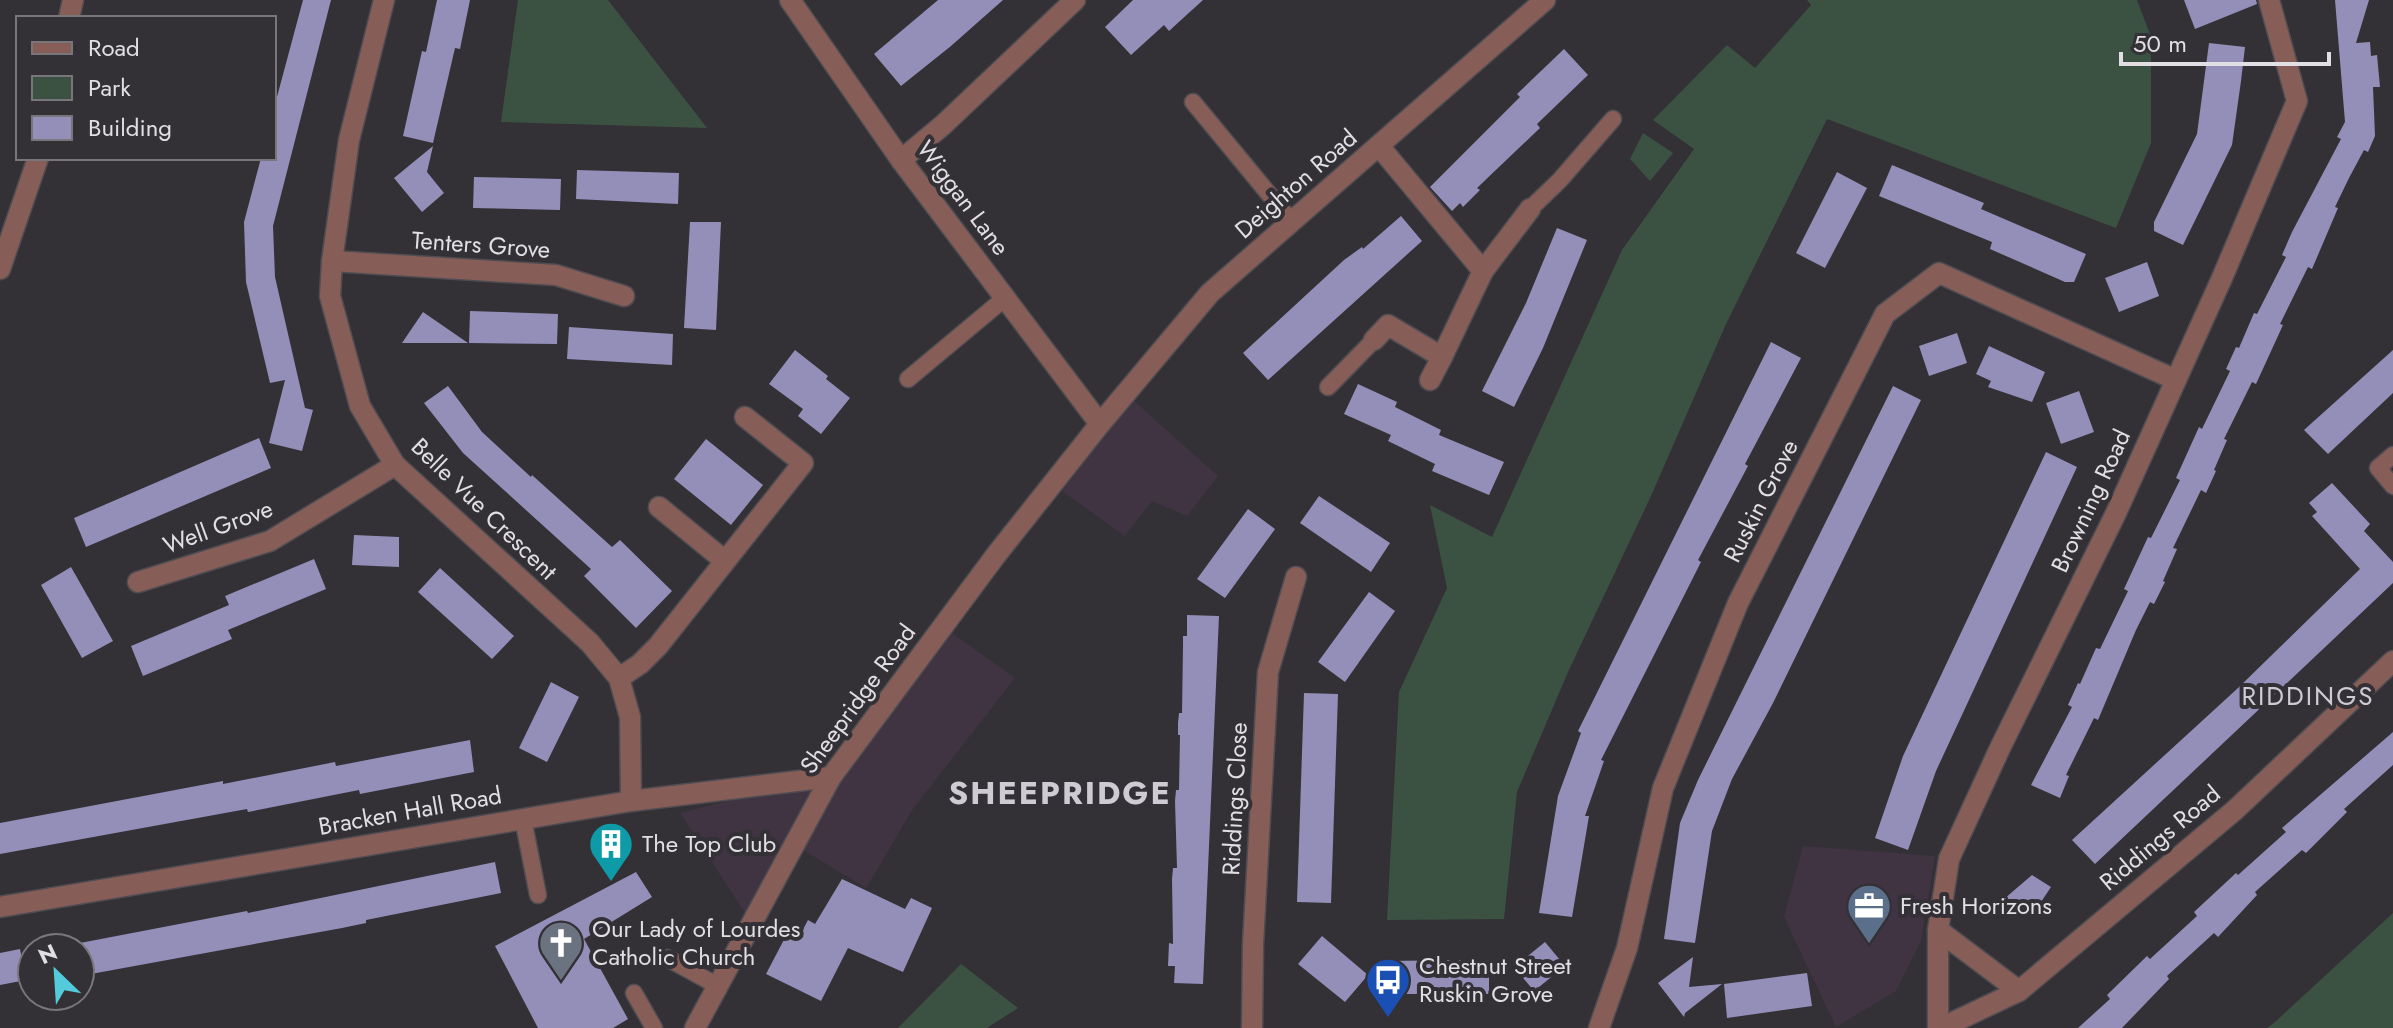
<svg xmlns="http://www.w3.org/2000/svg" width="2393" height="1028" font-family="Jost,sans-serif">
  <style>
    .commercial { fill: #403443 }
    .green { fill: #3b5243 }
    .building { fill: #938fb9 }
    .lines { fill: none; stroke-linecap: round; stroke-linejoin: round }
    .lane-casing { stroke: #4f4c52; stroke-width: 19 }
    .street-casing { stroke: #4f4c52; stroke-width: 23 }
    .lane { stroke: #865e57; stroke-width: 16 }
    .street { stroke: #865e57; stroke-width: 20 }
    .labels { text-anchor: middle; stroke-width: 8; stroke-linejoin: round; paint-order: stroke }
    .street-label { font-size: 24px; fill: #e1dfe3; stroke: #333036 }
    .poi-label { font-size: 24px; fill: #e1dfe3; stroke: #333036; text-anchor: start }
    .neighbourhood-label { font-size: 26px; letter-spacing: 2px; fill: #cfcbd3; stroke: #333036 }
    .district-label { font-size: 32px; font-weight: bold; letter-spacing: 2px; fill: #cfcbd3; stroke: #333036 }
  </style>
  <rect width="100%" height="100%" fill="#333036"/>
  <g class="commercial">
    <path d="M1133 400 1218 476 1187 516 1152 501 1125 536 1062 491Z"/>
    <path d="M952 633 1015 678 913 809 866 888 790 842 745 913 680 813 732 800 838 784Z"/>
    <path d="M1803 846 1935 856 1921 941 1896 991 1836 1027 1784 917Z"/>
  </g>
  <g class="green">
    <path d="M518 0H608L707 128 501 122Z"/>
    <path d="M1807 0H2137L2151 37V143L2116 228 1827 119 1726 324 1651 496 1568 672 1517 792 1504 919 1387 920 1399 692 1447 588 1430 505 1492 537 1622 250 1694 149 1653 120 1727 45 1755 68 1811 5Z"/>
    <path d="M1643 133 1673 153 1650 181 1630 159Z"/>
    <path d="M2393 913V1028H2267L2275 1022Z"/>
    <path d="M961 964 1018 1008 987 1028H898Z"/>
  </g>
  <g class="building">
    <path d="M303 0H331L273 226 275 277 305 408 313 410 302 451 269 443 285 380 270 383 246 282 244 222 261 158H274V108Z"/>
    <path d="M437 0H470L460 49 455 48 433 143 403 136 422 51 426 52Z"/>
    <path d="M938 0H1003L951 46 901 86 874 54Z"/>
    <path d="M1133 0H1203L1169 31 1164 25 1131 55 1105 27Z"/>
    <path d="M2184 0H2256L2257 4 2195 29Z"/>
    <path d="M2335 0H2369L2356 43 2370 42 2371 56 2377 55 2380 87H2373L2375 136 2368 152 2364 150 2349 178 2335 207 2338 208 2312 269 2308 267 2280 324 2283 325 2256 384 2252 382 2224 439 2227 440 2214 470 2216 471 2206 493 2201 490 2173 548 2177 549 2163 581 2165 582 2154 604 2150 602 2136 630 2098 720 2094 718 2066 775 2069 776 2060 798 2031 785 2072 707 2068 705 2078 683 2080 684 2096 648 2100 649 2128 591 2124 589 2148 537 2151 538 2180 480 2176 478 2199 427 2202 429 2230 371 2226 369 2236 347 2239 348 2254 313 2257 314 2286 257 2282 255 2292 232 2341 139 2337 137 2345 122Z"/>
    <path d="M2209 43 2245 47 2241 81 2232 145 2183 245 2154 231V222L2197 134Z"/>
    <path d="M1564 49 1588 75 1537 124 1540 128 1477 188 1480 190 1463 207 1460 203 1452 211 1430 187 1520 97 1517 94Z"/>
    <path d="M433 146 427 172 444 193 422 212 394 178Z"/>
    <path d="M1892 165 1984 203 1981 209 2086 254 2074 282H2065L1990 249 1992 242 1879 196Z"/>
    <path d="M577 170 679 173 678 204 576 199Z"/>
    <path d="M1837 172 1867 188 1825 268 1796 253Z"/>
    <path d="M474 177 561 179 560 210 473 208Z"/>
    <path d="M1401 216 1422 241 1268 380 1243 353 1344 260 1362 247 1363 249Z"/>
    <path d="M690 222H721L716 330 684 328Z"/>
    <path d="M1557 228 1587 240 1543 348 1514 407 1482 391 1526 303Z"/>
    <path d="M2147 262 2159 296 2119 312 2105 278Z"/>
    <path d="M470 311 558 314 557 344 469 343Z"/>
    <path d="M423 312 468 343H402Z"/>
    <path d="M569 327 673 334 672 365 567 359Z"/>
    <path d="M1957 333 1967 363 1929 376 1919 346Z"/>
    <path d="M1771 342 1801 358 1745 464 1748 466 1698 560 1701 562 1601 760 1604 761 1585 816H1589L1572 917 1539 913 1558 796 1581 733 1578 731Z"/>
    <path d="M1989 346 2045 372 2032 402 1988 387 1991 381 1976 374Z"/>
    <path d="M795 350 828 376 826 379 850 398 821 434 798 416 803 409 769 384Z"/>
    <path d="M2393 350V393L2328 454 2304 430Z"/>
    <path d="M1358 384 1397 402 1395 407 1441 430 1439 435 1504 462 1489 495 1432 471 1435 464 1388 441 1391 435 1344 414Z"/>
    <path d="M448 386 482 432 531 477 532 475 612 547 620 540 672 591 636 628 584 576 591 569 463 453 424 403Z"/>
    <path d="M1893 386 1921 400 1773 703 1732 779 1712 831 1695 943 1664 939 1680 823 1698 780Z"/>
    <path d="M2079 391 2094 432 2061 444 2046 403Z"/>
    <path d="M259 438 271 468 86 547 74 518Z"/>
    <path d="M706 439 763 485 731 525 674 479Z"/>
    <path d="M2046 452 2077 467 1936 771 1908 850 1875 838 1903 756Z"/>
    <path d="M2332 483 2370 524 2364 531 2393 562V583L2095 864 2072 840 2238 688 2360 569 2312 516 2317 512 2309 503Z"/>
    <path d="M1319 496 1390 543 1371 572 1300 523Z"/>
    <path d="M1248 509 1275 529 1225 598 1197 579Z"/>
    <path d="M354 535 399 537V567L352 565Z"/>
    <path d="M314 559 326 589 228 630 232 639 143 676 131 646 229 605 225 596Z"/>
    <path d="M71 567 113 641 82 658 41 585Z"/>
    <path d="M440 568 514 636 492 659 418 592Z"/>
    <path d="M1369 592 1395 611 1345 682 1318 662Z"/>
    <path d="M1187 615 1219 616 1203 984 1174 983 1175 966H1168L1169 943 1173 944 1172 879 1173 868H1177L1175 801 1176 790H1179L1180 735H1178V723L1179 713H1182L1183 646V636H1187Z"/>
    <path d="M551 682 579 697 547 762 519 748Z"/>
    <path d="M1304 693 1338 694 1331 903 1297 902Z"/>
    <path d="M2393 732V765L2344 809 2347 812 2306 853 2302 850 2255 892 2257 895 2218 937 2214 933 2167 976 2169 979 2122 1028H2078L2110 999 2107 995 2147 956 2150 959 2197 916 2194 912 2236 873 2238 875 2286 832 2282 828Z"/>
    <path d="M470 740 474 772 360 794 359 790 248 812 247 809 0 854V823L223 781V784L335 762 336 766Z"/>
    <path d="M495 862 501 893 366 920V923L342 928 80 976V943L247 911 248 913Z"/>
    <path d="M636 872 652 897 584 939 628 1019 613 1028H538L495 946Z"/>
    <path d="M2032 875 2051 887 2031 917 2004 899Z"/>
    <path d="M842 879 905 909 911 898 932 908 903 972 848 948 821 1001 766 974 788 932 799 937 808 920 815 924Z"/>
    <path d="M1322 936 1368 975 1345 1002 1298 964Z"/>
    <path d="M1545 942 1565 966 1534 991 1514 967Z"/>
    <path d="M20 949 26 980 0 985V953Z"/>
    <path d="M1693 957 1689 987 1722 984 1685 1013 1684 1017 1658 983Z"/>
    <path d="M1465 960H1489V994H1386L1385 961Z"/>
    <path d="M1807 973 1812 1006 1727 1018 1724 984Z"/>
  </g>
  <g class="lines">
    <g class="lane-casing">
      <g id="lane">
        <path d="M1193 102 1292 222"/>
        <path d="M1530 209 1560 180 1613 119"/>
        <path d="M908 379 1005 298"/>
        <path d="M1328 387 1374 340"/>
        <path d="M2393 455 2378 468 2393 486"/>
        <path d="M523 819 538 895"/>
        <path d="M667 958 718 986"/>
        <path d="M634 993 654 1028"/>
      </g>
    </g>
    <g class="street-casing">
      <g id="street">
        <path d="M384 0 349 140 332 261 330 296 360 406 395 465 590 643 619 678 630 717 631 801"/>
        <path d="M790 0 901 160 1100 424"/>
        <path d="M69 18 73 0"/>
        <path d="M1379 146 1483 271 1530 209"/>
        <path d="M901 160 943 125 1075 0"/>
        <path d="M332 261 556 275 624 296"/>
        <path d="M0 269 38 158"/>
        <path d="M1374 340 1388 325 1442 357 1483 271"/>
        <path d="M1430 380 1442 357"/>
        <path d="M659 507 725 561"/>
        <path d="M138 582 270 541 395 465"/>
        <path d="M619 678 640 664 658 646 803 463 745 417"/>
        <path d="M0 907 631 801 831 777"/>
        <path d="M1938 930 2019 991"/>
        <path d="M695 1028 831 777 996 555 1100 424 1210 293 1545 0"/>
        <path d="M1252 1028 1253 944 1268 672 1296 577"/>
        <path d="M1599 1028 1627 948 1663 788 1738 603 1885 314 1939 273 2176 380"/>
        <path d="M1938 1028V930L1949 859 2000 748 2116 513 2222 278 2297 101 2269 0"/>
        <path d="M1941 1028 2019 991 2235 810 2393 661"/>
      </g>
    </g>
    <use href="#lane" class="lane"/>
    <use href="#street" class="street"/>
  </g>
  <defs>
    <g id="building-pin" transform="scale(2.3)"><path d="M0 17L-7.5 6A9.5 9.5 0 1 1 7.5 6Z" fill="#0f9aa8" stroke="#333036"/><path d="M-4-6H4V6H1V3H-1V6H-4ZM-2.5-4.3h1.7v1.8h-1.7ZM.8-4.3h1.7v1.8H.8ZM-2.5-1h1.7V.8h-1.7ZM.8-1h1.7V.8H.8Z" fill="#fff"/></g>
    <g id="office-pin" transform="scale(2.3)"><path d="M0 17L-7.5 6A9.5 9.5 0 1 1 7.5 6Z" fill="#5c6f8a" stroke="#333036"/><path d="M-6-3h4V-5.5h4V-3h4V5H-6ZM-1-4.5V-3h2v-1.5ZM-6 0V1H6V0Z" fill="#fff"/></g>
    <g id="church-pin" transform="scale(2.3)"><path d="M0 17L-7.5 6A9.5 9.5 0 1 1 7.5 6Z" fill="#6b7280" stroke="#333036"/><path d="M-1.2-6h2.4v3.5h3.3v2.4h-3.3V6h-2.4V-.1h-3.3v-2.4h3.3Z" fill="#fff"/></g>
    <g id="bus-pin" transform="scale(2.3)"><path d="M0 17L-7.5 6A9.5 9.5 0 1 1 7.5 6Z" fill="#1a4fb4" stroke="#333036"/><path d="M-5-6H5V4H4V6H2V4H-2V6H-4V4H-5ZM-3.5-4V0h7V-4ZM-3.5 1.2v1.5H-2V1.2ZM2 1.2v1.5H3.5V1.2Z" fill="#fff"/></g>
  </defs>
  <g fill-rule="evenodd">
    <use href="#building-pin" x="611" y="844"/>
    <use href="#office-pin" x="1869" y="906"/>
    <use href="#church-pin" x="561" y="943"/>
    <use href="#bus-pin" x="1388" y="980"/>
  </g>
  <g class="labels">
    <g class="street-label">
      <text transform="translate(1296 184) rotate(-41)" y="8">Deighton Road</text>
      <text transform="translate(963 198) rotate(53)" y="8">Wiggan Lane</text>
      <text transform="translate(481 245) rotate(4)" y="8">Tenters Grove</text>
      <text transform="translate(1761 501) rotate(-63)" y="8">Ruskin Grove</text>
      <text transform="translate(2091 501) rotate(-65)" y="8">Browning Road</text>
      <text transform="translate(484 509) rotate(44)" y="8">Belle Vue Crescent</text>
      <text transform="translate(218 527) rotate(-20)" y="8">Well Grove</text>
      <text transform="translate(858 699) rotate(-54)" y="8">Sheepridge Road</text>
      <text transform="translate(1235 799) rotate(-87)" y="8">Riddings Close</text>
      <text transform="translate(410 811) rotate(-10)" y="8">Bracken Hall Road</text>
      <text transform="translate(2160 838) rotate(-40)" y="8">Riddings Road</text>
    </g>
    <g class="poi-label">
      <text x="642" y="852">The Top Club</text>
      <text x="1900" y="914">Fresh Horizons</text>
      <text x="592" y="937">Our Lady of Lourdes<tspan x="592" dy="28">Catholic Church</tspan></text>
      <text x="1419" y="974">Chestnut Street<tspan x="1419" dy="28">Ruskin Grove</tspan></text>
    </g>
    <g class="neighbourhood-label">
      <text x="2308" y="705">RIDDINGS</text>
    </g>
    <g class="district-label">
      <text x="1060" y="804">SHEEPRIDGE</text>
    </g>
  </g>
  <rect x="16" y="16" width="260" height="144" fill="#333036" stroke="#79767b" stroke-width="2"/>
  <rect x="32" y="42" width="40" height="12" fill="#865e57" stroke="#79767b" stroke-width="2"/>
  <text x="88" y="56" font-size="24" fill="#e1dfe3">Road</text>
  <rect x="32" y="76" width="40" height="24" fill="#3b5243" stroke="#79767b" stroke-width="2"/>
  <text x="88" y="96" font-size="24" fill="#e1dfe3">Park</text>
  <rect x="32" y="116" width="40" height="24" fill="#938fb9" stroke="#79767b" stroke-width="2"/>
  <text x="88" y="136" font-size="24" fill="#e1dfe3">Building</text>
  <g transform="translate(56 972) rotate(335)"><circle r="38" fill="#333036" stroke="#79767b" stroke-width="2"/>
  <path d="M0-6L14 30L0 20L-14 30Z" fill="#53cbdb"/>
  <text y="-12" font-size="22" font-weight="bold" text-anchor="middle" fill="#e1dfe3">N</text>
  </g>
  <path d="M2121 52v12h208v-12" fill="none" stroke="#e1dfe3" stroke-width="4"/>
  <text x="2133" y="52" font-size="24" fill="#e1dfe3" stroke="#333036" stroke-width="6" paint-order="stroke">50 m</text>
</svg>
